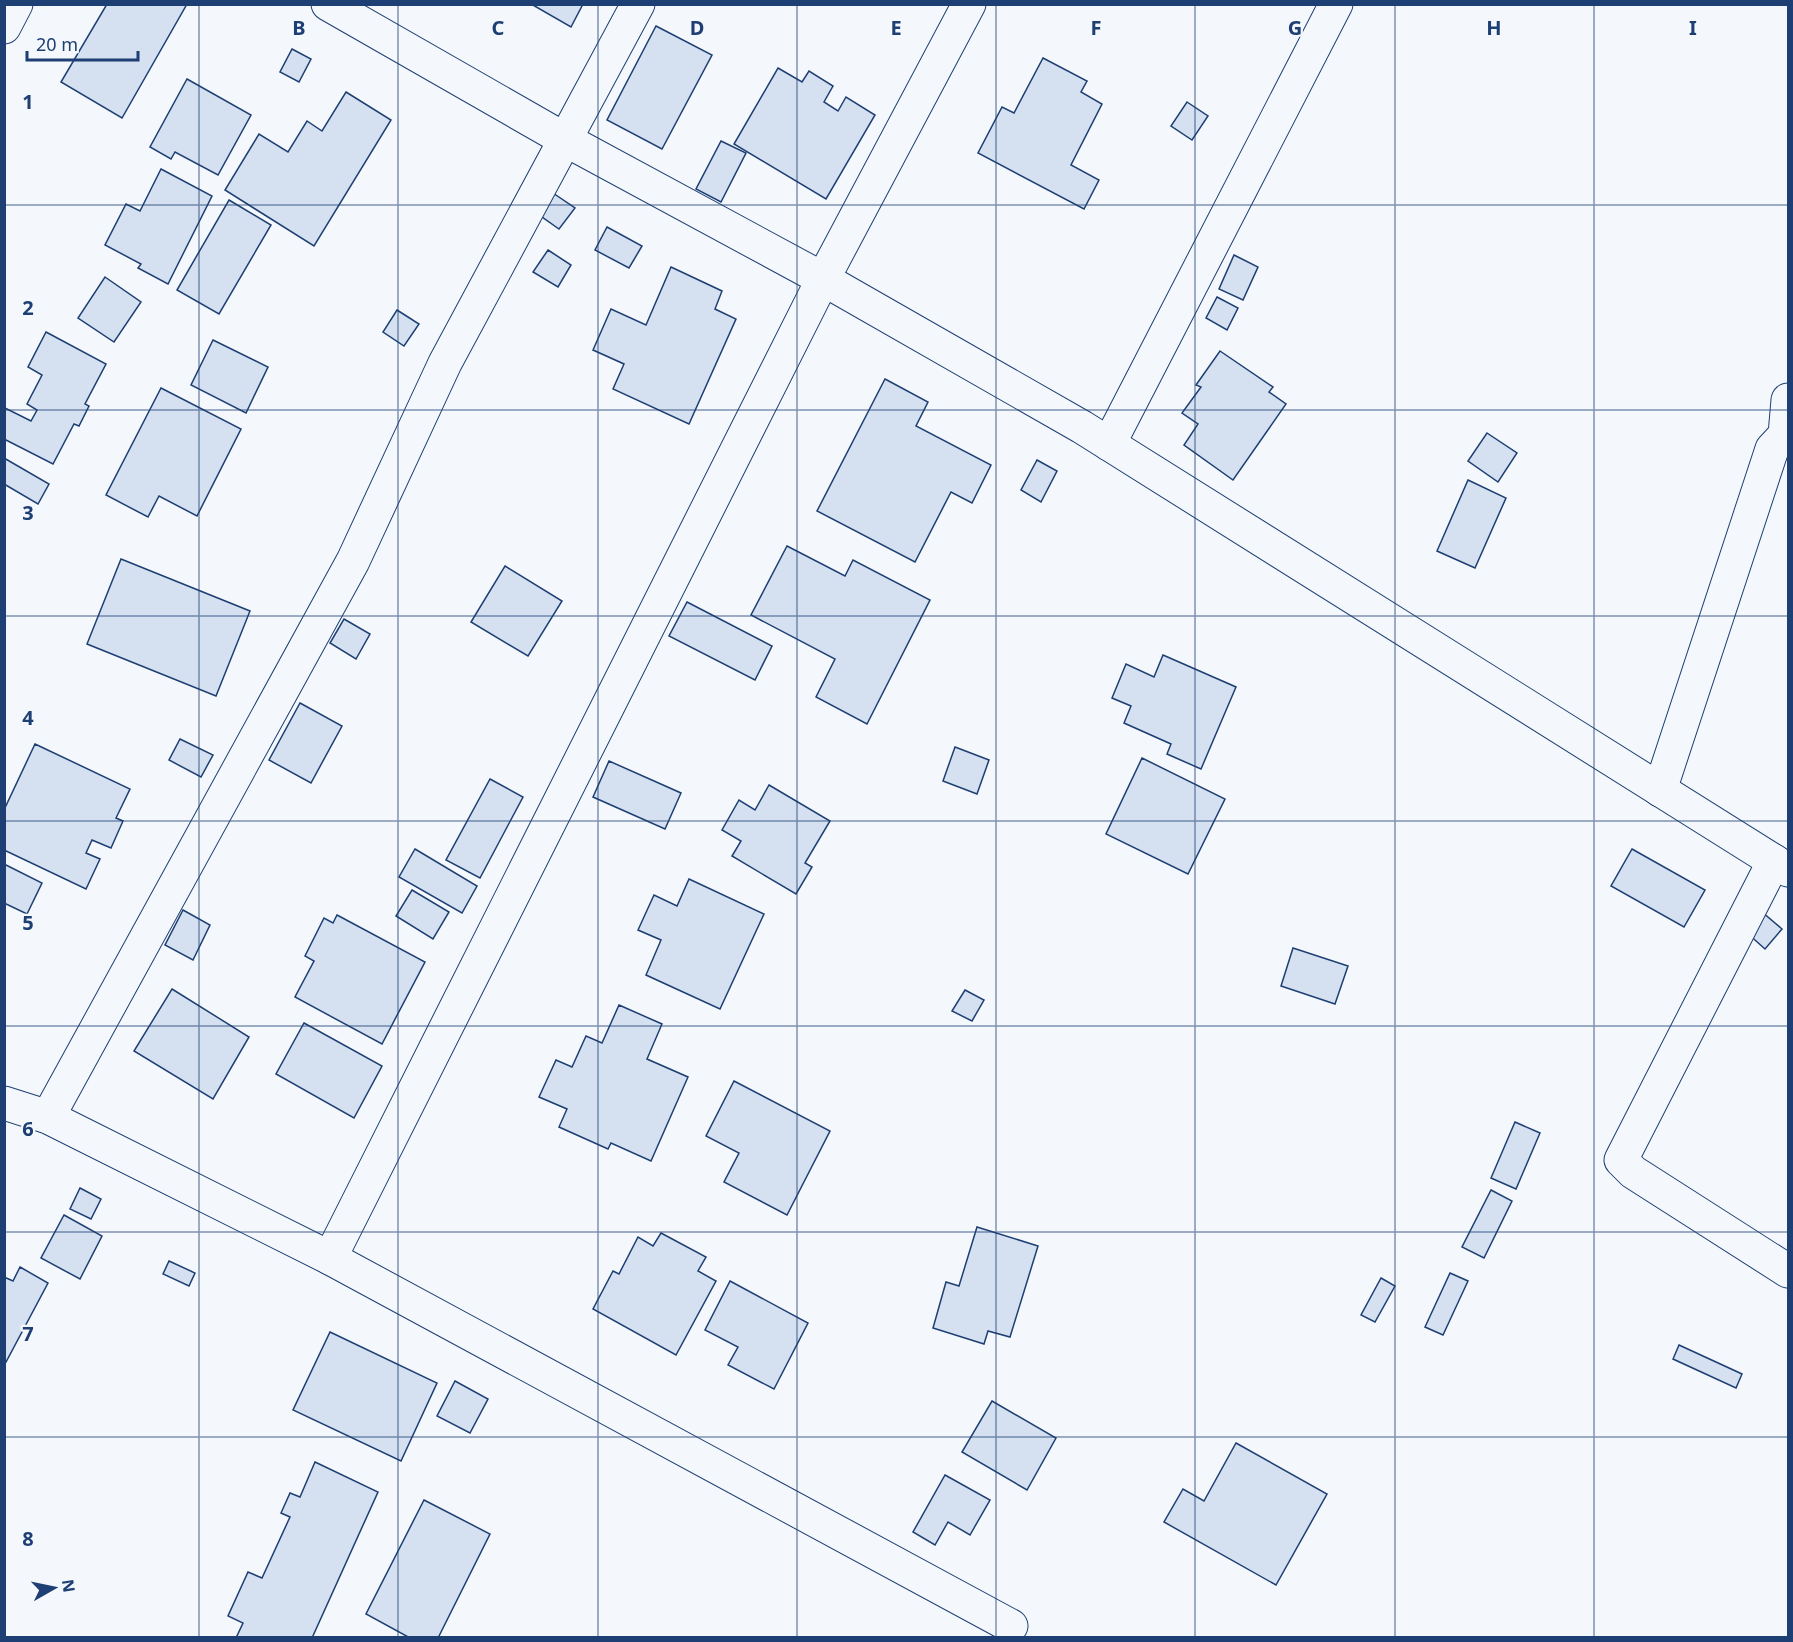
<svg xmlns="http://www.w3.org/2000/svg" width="1793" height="1642" font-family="'Noto Sans',sans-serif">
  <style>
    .building { fill: #d5e0f0; stroke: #1d3f73; stroke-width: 1.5 }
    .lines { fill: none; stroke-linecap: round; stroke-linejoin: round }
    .minor-casing { stroke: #1d3f73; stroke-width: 35 }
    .minor { stroke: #f4f7fb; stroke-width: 33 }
    .grid { fill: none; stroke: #1d3f73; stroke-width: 1.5; stroke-opacity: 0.55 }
    .grid-label { font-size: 20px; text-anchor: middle; font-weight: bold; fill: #1d3f73; stroke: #f4f7fb; stroke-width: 4.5; stroke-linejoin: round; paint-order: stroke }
  </style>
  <rect width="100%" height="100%" fill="#f4f7fb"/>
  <g class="building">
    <path d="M107 4H187L122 118 61 82Z"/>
    <path d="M531 4H583L571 27Z"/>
    <path d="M656 26 712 55 662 149 607 120Z"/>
    <path d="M292 49 311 59 299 82 280 72Z"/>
    <path d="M1043 58 1087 81 1081 92 1102 104 1071 165 1099 180 1084 209 978 153 1002 107 1014 113Z"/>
    <path d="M778 68 802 82 809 71 833 86 824 102 838 111 846 97 875 115 826 199 734 144Z"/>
    <path d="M187 79 251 115 218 175 175 152 171 159 150 147Z"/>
    <path d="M346 92 391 120 314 246 225 190 259 134 288 152 307 121 322 131Z"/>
    <path d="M1187 102 1208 116 1192 140 1171 126Z"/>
    <path d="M721 141 746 153 721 202 696 189Z"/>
    <path d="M161 169 212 196 168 284 138 268 141 264 105 245 126 204 140 211Z"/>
    <path d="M550 191 575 208 559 229 535 212Z"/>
    <path d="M229 200 271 225 219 314 177 290Z"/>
    <path d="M607 227 642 246 629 268 595 250Z"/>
    <path d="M548 250 571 265 558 287 533 272Z"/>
    <path d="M1234 255 1258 267 1243 300 1219 289Z"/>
    <path d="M671 267 722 291 715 309 736 319 689 424 613 389 624 364 593 350 611 309 646 325Z"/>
    <path d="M105 277 141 302 114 342 78 318Z"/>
    <path d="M1217 297 1238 308 1227 330 1206 318Z"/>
    <path d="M397 310 419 324 404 346 383 332Z"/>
    <path d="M46 332 106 364 85 404 89 406 79 426 74 424 53 464 4 439 5 408 31 421 37 410 27 404 42 375 28 367Z"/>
    <path d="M213 340 268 367 246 413 191 385Z"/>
    <path d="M1220 351 1273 387 1269 392 1286 404 1233 480 1184 445 1198 424 1182 413 1201 387 1196 385Z"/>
    <path d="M885 379 928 402 916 426 991 465 972 503 951 492 915 562 817 511Z"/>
    <path d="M161 388 241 429 197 516 159 496 148 517 106 495Z"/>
    <path d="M1487 433 1517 453 1498 482 1468 461Z"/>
    <path d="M4 458 49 484 38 504 4 484Z"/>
    <path d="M1037 460 1057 471 1041 502 1021 490Z"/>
    <path d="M1468 480 1506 498 1475 568 1437 551Z"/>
    <path d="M787 546 845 576 853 560 930 600 867 724 816 697 835 659 751 615Z"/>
    <path d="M121 559 250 611 216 696 87 644Z"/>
    <path d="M505 566 562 601 528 656 471 622Z"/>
    <path d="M687 602 772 646 755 680 669 636Z"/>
    <path d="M344 619 370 634 356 659 330 643Z"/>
    <path d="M1163 655 1236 687 1201 769 1167 754 1171 744 1124 723 1131 706 1112 698 1126 664 1154 677Z"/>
    <path d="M300 703 342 726 311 783 269 760Z"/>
    <path d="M180 739 213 755 201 777 169 760Z"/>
    <path d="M35 744 130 789 116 818 123 821 111 848 92 840 86 853 100 859 86 889 4 850V810Z"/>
    <path d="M955 747 989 760 977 794 943 781Z"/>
    <path d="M1142 758 1225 799 1188 874 1106 834Z"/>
    <path d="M609 761 681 793 665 829 593 797Z"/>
    <path d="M490 779 523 797 480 878 446 860Z"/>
    <path d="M769 785 830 821 805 863 812 867 796 894 732 856 741 841 722 830 739 800 755 810Z"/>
    <path d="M415 849 477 886 462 913 399 877Z"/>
    <path d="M1632 849 1705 890 1684 927 1611 886Z"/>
    <path d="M4 864 42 883 27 914 4 903Z"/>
    <path d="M689 879 764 914 720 1009 646 975 661 940 638 930 654 895 677 906Z"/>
    <path d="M412 890 449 912 433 939 396 916Z"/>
    <path d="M183 910 210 925 193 960 165 945Z"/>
    <path d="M1762 912 1782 929 1765 949 1746 932Z"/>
    <path d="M337 915 425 962 382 1044 295 997 314 961 305 956 324 918 333 923Z"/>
    <path d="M1293 948 1348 966 1335 1004 1281 986Z"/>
    <path d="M172 989 249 1037 213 1099 134 1051Z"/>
    <path d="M965 990 984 1000 972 1021 952 1011Z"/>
    <path d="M619 1005 662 1024 647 1059 688 1077 651 1161 611 1143 608 1149 559 1127 567 1109 539 1097 556 1060 572 1067 586 1036 602 1043Z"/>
    <path d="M304 1023 382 1066 354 1118 276 1074Z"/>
    <path d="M734 1081 830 1131 787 1215 724 1182 739 1153 706 1136Z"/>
    <path d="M1515 1122 1540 1133 1516 1189 1491 1178Z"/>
    <path d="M80 1188 101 1199 91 1219 70 1209Z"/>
    <path d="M1491 1190 1512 1201 1484 1258 1462 1247Z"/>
    <path d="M64 1215 102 1236 80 1279 41 1258Z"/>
    <path d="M977 1227 1038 1246 1010 1337 988 1331 984 1344 933 1328 946 1282 959 1286Z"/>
    <path d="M661 1233 706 1257 698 1271 716 1281 676 1355 593 1309 613 1271 619 1274 638 1237 653 1246Z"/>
    <path d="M169 1261 195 1273 189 1286 163 1274Z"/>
    <path d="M20 1267 48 1283 6 1362 4 1361V1277L13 1281Z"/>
    <path d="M1450 1273 1468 1281 1443 1335 1425 1327Z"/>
    <path d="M1381 1278 1395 1286 1375 1322 1361 1315Z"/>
    <path d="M730 1281 808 1323 774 1389 728 1365 738 1347 705 1330Z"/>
    <path d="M330 1332 437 1383 401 1461 293 1410Z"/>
    <path d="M1679 1345 1742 1374 1736 1388 1673 1359Z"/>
    <path d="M455 1381 488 1399 470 1433 437 1416Z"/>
    <path d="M992 1401 1056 1438 1027 1490 962 1452Z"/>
    <path d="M1236 1443 1327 1494 1276 1585 1164 1522 1183 1489 1204 1501Z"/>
    <path d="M315 1462 378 1492 312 1638H236L243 1623 228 1616 248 1572 262 1578 290 1517 281 1513 290 1493 300 1497Z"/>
    <path d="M945 1475 990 1500 970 1535 948 1522 935 1545 913 1532Z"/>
    <path d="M424 1500 490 1534 438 1638H410L366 1614Z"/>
  </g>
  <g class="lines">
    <g class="minor-casing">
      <g id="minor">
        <path d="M328 4 564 139 823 279 1082 427 1788 870"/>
        <path d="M4 27 16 4"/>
        <path d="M1109 444 1336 4"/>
        <path d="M1660 790 1772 449 1785 435 1788 400"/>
        <path d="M1774 861 1621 1160 1633 1172 1788 1271"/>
        <path d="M4 1103 48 1117 330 1258 1011 1626"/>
        <path d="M48 1117 353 561 445 363 638 4"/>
        <path d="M330 1258 823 279 969 4"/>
      </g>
    </g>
    <use href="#minor" class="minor"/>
  </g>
  <path class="grid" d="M199 4V1638M398 4V1638M598 4V1638M797 4V1638M996 4V1638M1195 4V1638M1395 4V1638M1594 4V1638M4 205H1788M4 410H1788M4 616H1788M4 821H1788M4 1026H1788M4 1232H1788M4 1437H1788"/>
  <g class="grid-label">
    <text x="299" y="35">B</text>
    <text x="498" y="35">C</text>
    <text x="697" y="35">D</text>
    <text x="896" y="35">E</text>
    <text x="1096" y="35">F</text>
    <text x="1295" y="35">G</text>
    <text x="1494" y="35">H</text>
    <text x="1693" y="35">I</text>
    <text x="28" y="109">1</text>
    <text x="28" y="315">2</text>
    <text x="28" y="520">3</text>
    <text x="28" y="725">4</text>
    <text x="28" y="930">5</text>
    <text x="28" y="1136">6</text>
    <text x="28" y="1341">7</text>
    <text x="28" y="1546">8</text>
  </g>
  <rect width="1793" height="1642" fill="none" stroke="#1d3f73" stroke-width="12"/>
  <g transform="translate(54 1588) rotate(81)" stroke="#f4f7fb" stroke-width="4.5" paint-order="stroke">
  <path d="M0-4.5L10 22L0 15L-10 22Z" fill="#1d3f73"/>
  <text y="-9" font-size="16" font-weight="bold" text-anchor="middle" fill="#1d3f73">N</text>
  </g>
  <path d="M27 51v9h111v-9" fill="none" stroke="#1d3f73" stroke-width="3"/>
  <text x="36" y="51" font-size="18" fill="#1d3f73" stroke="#f4f7fb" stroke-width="4.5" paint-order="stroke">20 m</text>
</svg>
